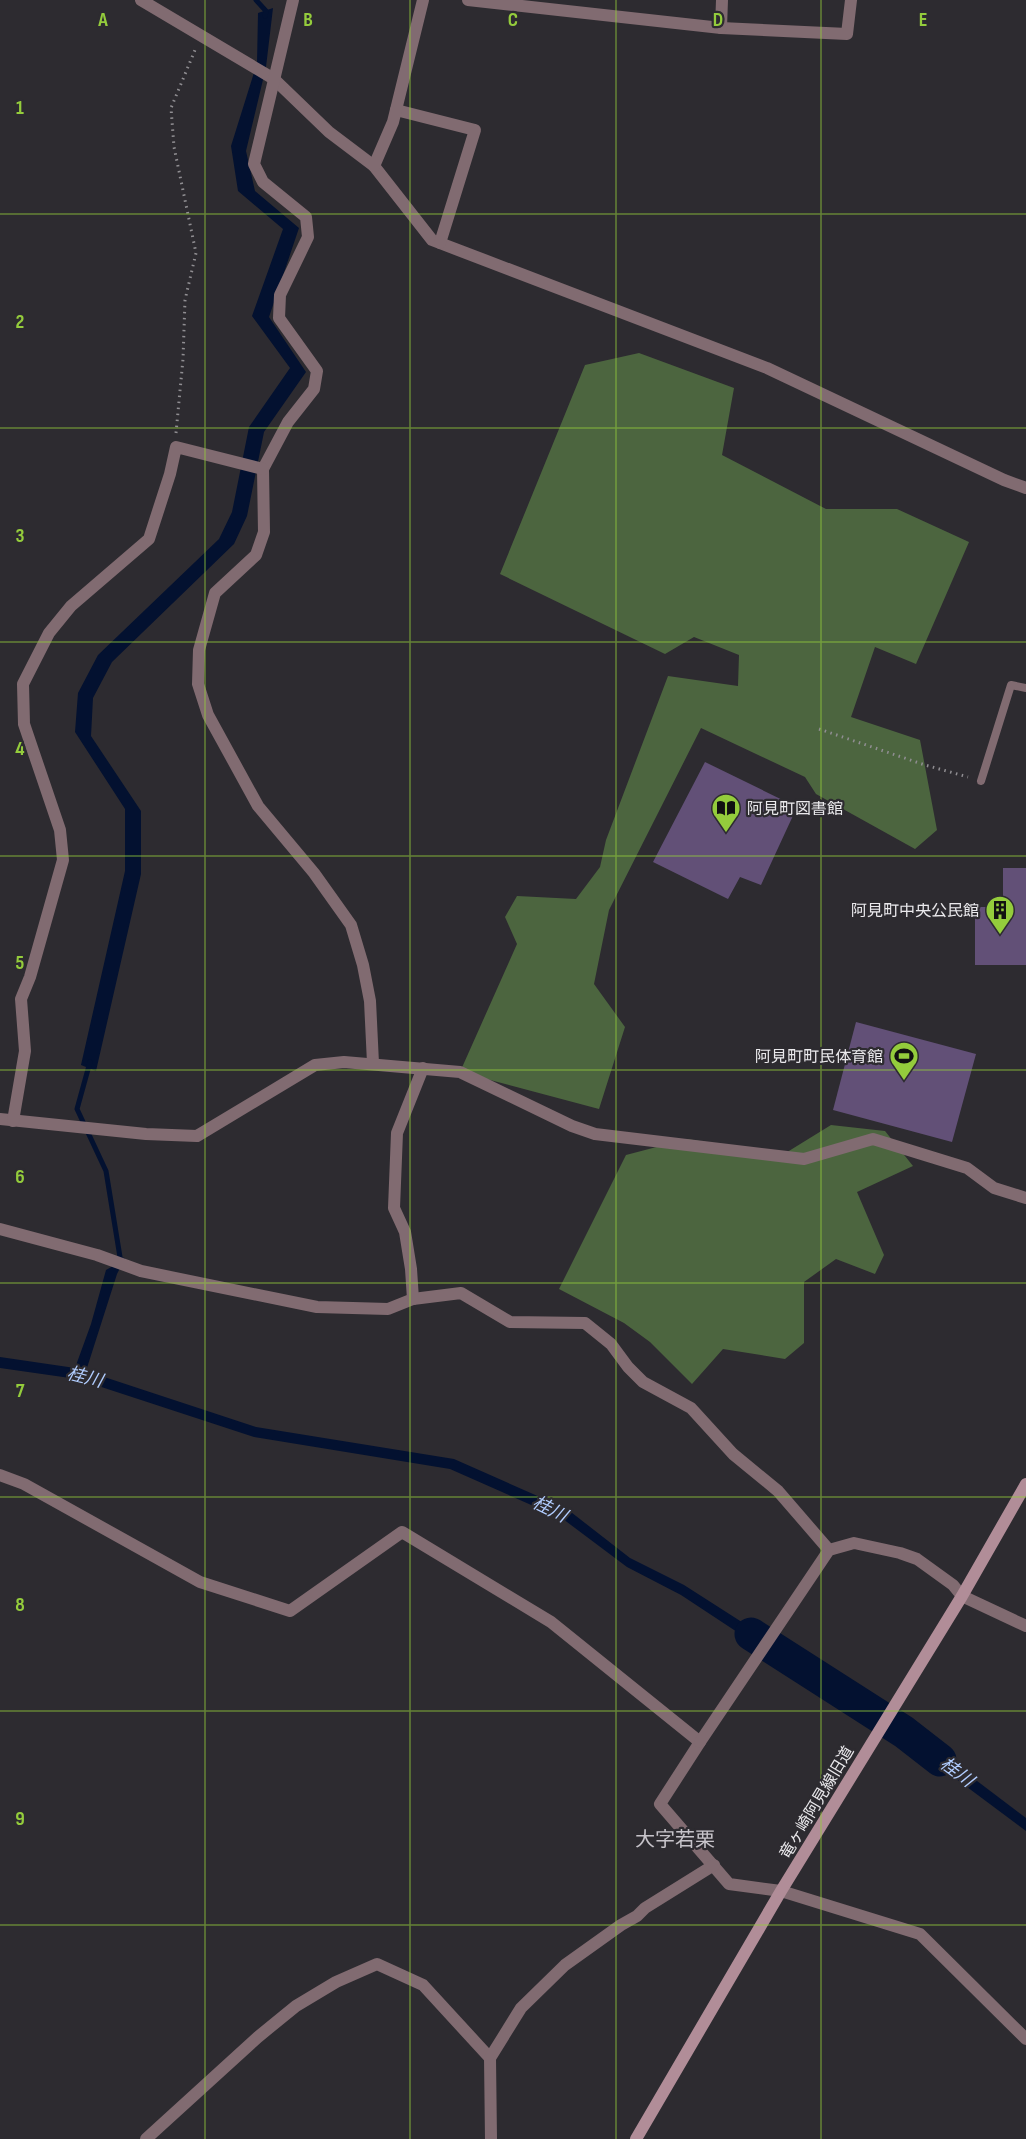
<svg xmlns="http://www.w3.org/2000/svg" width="1026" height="2139" font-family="'Sofia Sans Condensed','Noto Sans JP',sans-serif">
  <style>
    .forest { fill: #4c653f }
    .water { fill: #031130 }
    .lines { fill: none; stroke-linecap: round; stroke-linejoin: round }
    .stream { stroke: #031130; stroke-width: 5 }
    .river { stroke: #031130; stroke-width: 33 }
    .building { fill: #625077 }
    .path { stroke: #908e92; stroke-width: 3; stroke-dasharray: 1.5 4.5; stroke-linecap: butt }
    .lane { stroke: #816b71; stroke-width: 8 }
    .street { stroke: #816b71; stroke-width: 12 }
    .secondary { stroke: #b18d98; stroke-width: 12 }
    .grid { fill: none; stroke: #94cc3c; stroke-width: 1.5; stroke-opacity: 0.55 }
    .labels { text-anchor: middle; stroke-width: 4.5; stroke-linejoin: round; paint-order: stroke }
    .poi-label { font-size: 16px; fill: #eae9ec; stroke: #2d2b30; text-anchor: end }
    .street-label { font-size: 16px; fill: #eae9ec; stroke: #2d2b30 }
    .water-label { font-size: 18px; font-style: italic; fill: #b1cdff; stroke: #2d2b30 }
    .quarter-label { font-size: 20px; fill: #c7c4ca; stroke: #2d2b30 }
    .grid-label { font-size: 20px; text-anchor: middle; font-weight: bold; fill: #94cc3c; stroke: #2d2b30; stroke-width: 4.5; stroke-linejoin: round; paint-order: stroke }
  </style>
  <rect width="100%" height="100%" fill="#2d2b30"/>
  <g class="forest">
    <path d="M639 353 734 388 722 455 826 509H897L969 542 916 664 875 647 851 717 920 740 937 830 915 849 816 794 805 777 701 728 609 910 594 984 625 1027 599 1109 460 1072 517 944 505 917 517 896 576 899 600 867 606 840 668 676 738 686 739 655 694 637 665 654 500 574 585 365Z"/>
    <path d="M831 1125 885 1131 913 1166 857 1192 884 1255 875 1274 836 1259 804 1282V1343L785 1359 723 1349 692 1384 650 1342 624 1323 559 1289 626 1155 687 1139 784 1154Z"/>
  </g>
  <g class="water">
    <path d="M273 8 266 67 246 151 255 191 299 228 269 317 306 372 264 432 247 516 234 544 112 662 93 698 91 736 141 811V874L96 1071 81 1065 125 871V809L75 732 78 693 98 655 219 539 232 512 249 427 290 368 252 316 283 229 238 191 231 146 257 63 258 13Z"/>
    <path d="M115 1256 125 1258 117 1274 86 1371 256 1427 454 1459 567 1509 630 1558 684 1585 790 1653 784 1663 681 1595 627 1567 563 1519 450 1469 254 1437 77 1379 0 1368V1357L75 1368 91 1324 106 1270 113 1266Z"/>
    <path d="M907 1728 1026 1818V1831L900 1737Z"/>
  </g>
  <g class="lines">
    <g class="stream">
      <path d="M256 0 266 11 265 16"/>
      <path d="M90 1062 77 1109 106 1171 120 1257 118 1262"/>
    </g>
    <path class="river" d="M751 1634 904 1732 940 1760"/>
  </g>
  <g class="building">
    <path d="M705 762 797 807 761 885 740 877 728 899 653 862Z"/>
    <path d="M1003 868H1026V965H975V907H1003Z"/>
    <path d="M856 1022 976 1054 952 1142 833 1110Z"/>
  </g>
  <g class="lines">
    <g class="path">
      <path d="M176 433 183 359 185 300 196 253 174 147 171 108 195 50"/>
      <path d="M819 729 925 765 968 777"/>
    </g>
    <path class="lane" d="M981 781 1011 685 1026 688"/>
    <g class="street">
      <path d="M141 0 274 79 329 132 374 166 432 240 767 368 1004 480 1026 488"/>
      <path d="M293 0 254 164 263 182 306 217 308 237 280 295 279 318 317 371 314 389 288 422 263 469 264 532 256 555 215 593 199 650 198 684 208 715 258 806 314 873 351 925 363 965 370 1001 373 1063"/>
      <path d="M468 0 721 28 847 34 851 0"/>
      <path d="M721 28 722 0"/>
      <path d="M396 110 475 130 440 243"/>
      <path d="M374 166 393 122 423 0"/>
      <path d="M0 1119 146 1134 197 1136 315 1065 344 1062 460 1072 572 1126 595 1134 804 1159 873 1139 967 1168 994 1188 1026 1198"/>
      <path d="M13 1121 25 1051 21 999 30 977 63 860 60 830 24 724 23 684 49 633 71 606 149 539 170 474 176 447 263 469"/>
      <path d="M0 1229 97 1255 141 1271 317 1307 388 1309 413 1299 461 1293 510 1322 585 1323 611 1344 628 1367 643 1382 691 1408 733 1454 778 1491 829 1550"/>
      <path d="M413 1299 411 1269 405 1232 394 1208 397 1133 423 1068"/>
      <path d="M0 1475 24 1484 200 1582 290 1611 402 1532 551 1622 700 1742 660 1804 729 1884 781 1891 920 1934 1026 2039"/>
      <path d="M700 1742 829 1550 854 1543 900 1553 917 1559 953 1585 962 1596 1026 1626"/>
      <path d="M146 2139 258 2037 296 2006 336 1982 377 1964 423 1985 490 2058"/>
      <path d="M491 2139 490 2058 521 2008 565 1965 621 1925 637 1916 645 1908 714 1865"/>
    </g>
    <path class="secondary" d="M636 2139 781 1891 962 1596 1026 1484"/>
  </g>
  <path class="grid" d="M205 0V2139M410 0V2139M616 0V2139M821 0V2139M0 214H1026M0 428H1026M0 642H1026M0 856H1026M0 1070H1026M0 1283H1026M0 1497H1026M0 1711H1026M0 1925H1026"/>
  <defs>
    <g id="library-pin" transform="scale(1.5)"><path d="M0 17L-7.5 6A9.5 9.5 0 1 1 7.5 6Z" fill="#94cc3c" stroke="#2d2b30"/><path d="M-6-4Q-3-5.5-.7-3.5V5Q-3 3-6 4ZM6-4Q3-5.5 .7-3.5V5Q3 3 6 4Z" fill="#111"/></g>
    <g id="building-pin" transform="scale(1.5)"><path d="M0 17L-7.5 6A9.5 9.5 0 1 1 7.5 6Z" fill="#94cc3c" stroke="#2d2b30"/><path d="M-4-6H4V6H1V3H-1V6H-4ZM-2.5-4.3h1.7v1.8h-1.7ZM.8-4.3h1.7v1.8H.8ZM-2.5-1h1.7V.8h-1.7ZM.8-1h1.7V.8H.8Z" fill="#111"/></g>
    <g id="stadium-pin" transform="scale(1.5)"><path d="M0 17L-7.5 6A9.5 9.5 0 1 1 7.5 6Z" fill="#94cc3c" stroke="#2d2b30"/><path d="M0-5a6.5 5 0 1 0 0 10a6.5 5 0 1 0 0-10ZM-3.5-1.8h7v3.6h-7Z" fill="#111"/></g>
  </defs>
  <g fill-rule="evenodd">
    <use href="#library-pin" x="726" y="808"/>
    <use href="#building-pin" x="1000" y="910"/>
    <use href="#stadium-pin" x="904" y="1056"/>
  </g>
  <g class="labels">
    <g class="poi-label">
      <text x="747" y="814" text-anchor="start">阿見町図書館</text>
      <text x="979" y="916">阿見町中央公民館</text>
      <text x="883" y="1062">阿見町町民体育館</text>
    </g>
    <g class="street-label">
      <text transform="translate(816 1802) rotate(-59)" y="6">竜ヶ崎阿見線旧道</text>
    </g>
    <g class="water-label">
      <text transform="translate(85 1377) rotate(14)" y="6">桂川</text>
      <text transform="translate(550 1509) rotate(26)" y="6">桂川</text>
      <text transform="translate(957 1772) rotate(37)" y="6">桂川</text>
    </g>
    <g class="quarter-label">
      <text x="675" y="1846">大字若栗</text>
    </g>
  </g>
  <g class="grid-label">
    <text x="103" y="26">A</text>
    <text x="308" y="26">B</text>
    <text x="513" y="26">C</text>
    <text x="718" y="26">D</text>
    <text x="923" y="26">E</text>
    <text x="20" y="114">1</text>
    <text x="20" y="328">2</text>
    <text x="20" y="542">3</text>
    <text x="20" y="755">4</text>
    <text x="20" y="969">5</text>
    <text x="20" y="1183">6</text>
    <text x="20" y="1397">7</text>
    <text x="20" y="1611">8</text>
    <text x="20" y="1825">9</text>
  </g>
</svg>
